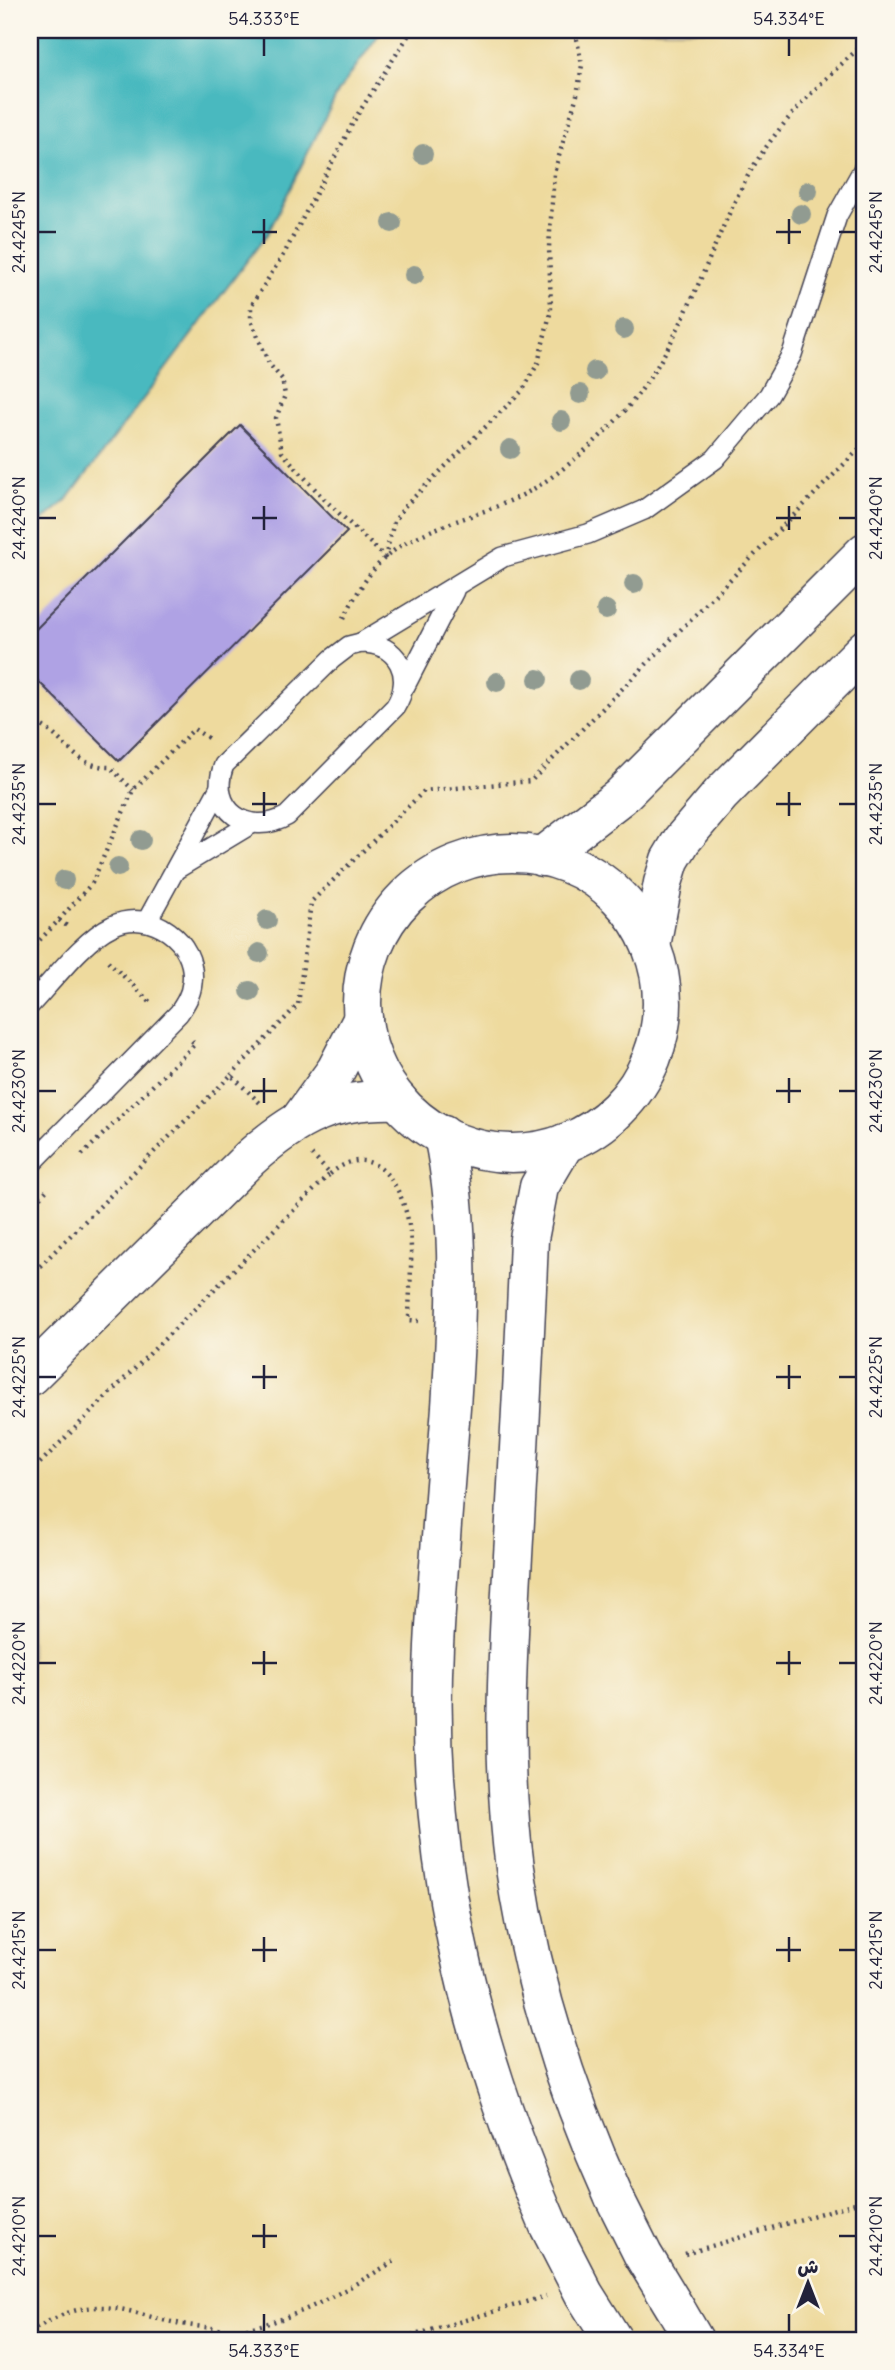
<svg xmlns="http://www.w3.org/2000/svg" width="895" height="2370" font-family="Delius,'Playpen Sans Arabic',sans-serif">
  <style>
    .sand { fill: #eeda9e; stroke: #887e6c; stroke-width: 2 }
    .water { fill: #49b9bf; stroke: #366e7d; stroke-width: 2 }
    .building { fill: #afa2e4 }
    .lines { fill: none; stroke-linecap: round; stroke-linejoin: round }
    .lane-casing { stroke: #424052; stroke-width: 22 }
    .street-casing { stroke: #424052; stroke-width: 41 }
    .path { stroke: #424052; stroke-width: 4.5; stroke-dasharray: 2 5; stroke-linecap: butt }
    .lane { stroke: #fff; stroke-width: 19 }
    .street { stroke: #fff; stroke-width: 38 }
    .street-bridge-casing { stroke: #424052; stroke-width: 41; stroke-linecap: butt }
    .street-bridge { stroke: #fff; stroke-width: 38 }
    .tree { fill: #919b91 }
    .ticks { fill: none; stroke: #22223b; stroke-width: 2.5 }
    .neatline { fill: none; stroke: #22223b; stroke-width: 2.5 }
    .ticks-label { font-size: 18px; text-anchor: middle; fill: #22223b }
  </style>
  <rect width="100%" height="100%" fill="#fbf7ec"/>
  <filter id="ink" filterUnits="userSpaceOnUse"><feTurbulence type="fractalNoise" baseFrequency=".0143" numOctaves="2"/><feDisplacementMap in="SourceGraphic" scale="14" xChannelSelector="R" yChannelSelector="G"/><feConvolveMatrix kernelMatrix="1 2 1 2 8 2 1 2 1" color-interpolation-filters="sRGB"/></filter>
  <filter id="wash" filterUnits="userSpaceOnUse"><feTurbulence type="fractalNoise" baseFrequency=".00686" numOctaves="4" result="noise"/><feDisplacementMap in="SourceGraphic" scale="28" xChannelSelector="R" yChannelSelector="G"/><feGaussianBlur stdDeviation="1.57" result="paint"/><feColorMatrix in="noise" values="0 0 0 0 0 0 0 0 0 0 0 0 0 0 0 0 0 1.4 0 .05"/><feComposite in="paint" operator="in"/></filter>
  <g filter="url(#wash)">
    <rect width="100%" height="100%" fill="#f5ebd5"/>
    <rect class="sand" x="30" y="30" width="835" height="2310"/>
    <path class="water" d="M30 30H382L338 92 268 233 67 500 30 531Z"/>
    <g id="blocks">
      <path class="building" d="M240 425 347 532 119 761 30 673V635Z"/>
    </g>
  </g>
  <g filter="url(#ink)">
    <use href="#blocks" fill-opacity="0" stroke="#424052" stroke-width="2"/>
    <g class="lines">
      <g class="lane-casing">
        <g id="lane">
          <path d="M361 643 503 557 588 534 644 510 715 459 769 395 792 354 837 216 865 166"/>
          <path d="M361 643C398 643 415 676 395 707L287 816C248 838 207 809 224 765L332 659 349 646Z"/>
          <path d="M405 686 454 591"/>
          <path d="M178 868 251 824"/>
          <path d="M147 921 219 789"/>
          <path d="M30 1005C52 982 84 939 112 926 150 907 198 941 192 983 191 995 185 1004 179 1013L30 1165"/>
        </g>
      </g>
      <g class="street-casing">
        <g id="street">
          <circle cx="512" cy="1003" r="150"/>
          <path d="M542 857 620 797 865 552"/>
          <path d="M651 946 663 883 670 860 682 840 721 794 865 649"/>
          <path d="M302 1117 336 1070 363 1018"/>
          <path d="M443 1135C462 1225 457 1316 451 1407 445 1487 438 1567 434 1646 424 1854 467 2036 549 2226"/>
          <path d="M565 1143 539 1187 529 1239C525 1345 519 1451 513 1556 507 1660 501 1765 515 1868 532 1984 566 2091 614 2197"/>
          <path d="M30 1376 250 1158C298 1115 333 1098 398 1100"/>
          <path d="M677 2311 694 2340"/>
        </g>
      </g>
      <g class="path">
        <path d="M412 30 356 117 285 252 251 306V320L269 364 282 379 285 395 276 418 282 452 322 497 385 557 394 522 405 506 523 390 538 363 551 310 549 247 554 173 577 95 582 65 575 30"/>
        <path d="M344 618C354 598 368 572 386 557 425 523 490 516 535 488 566 469 595 443 620 416 680 351 704 260 744 183 773 128 819 83 865 43"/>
        <path d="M30 721C63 730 69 767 110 767L133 790"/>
        <path d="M59 920 92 883 133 790 194 729 211 740"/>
        <path d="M30 950 59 920 67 926"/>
        <path d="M108 961 152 1004"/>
        <path d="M231 1075 298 1005 311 902 424 791 531 781 865 443"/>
        <path d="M82 1155 195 1044 189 1038"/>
        <path d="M330 1174C376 1135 406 1191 410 1233 413 1262 409 1292 409 1320L419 1321"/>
        <path d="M30 1207 49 1188"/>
        <path d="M30 1276 231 1075 261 1104"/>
        <path d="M30 1473 330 1174 312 1155"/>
        <path d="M685 2254 865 2200"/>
        <path d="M30 2332C107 2283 127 2320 204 2327 214 2328 226 2331 236 2330 295 2322 347 2289 398 2259"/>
        <path d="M398 2340 546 2296"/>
      </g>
      <use href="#lane" class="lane"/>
      <use href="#street" class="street"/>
      <g class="street-bridge-casing">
        <g id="street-bridge">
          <path d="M614 2197 643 2255 677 2311"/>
          <path d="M549 2226 584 2294 613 2340"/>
        </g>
      </g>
      <use href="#street-bridge" class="street-bridge"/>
    </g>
    <g class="tree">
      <circle cx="423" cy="154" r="10"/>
      <circle cx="808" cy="191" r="10"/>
      <circle cx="801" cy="214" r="10"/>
      <circle cx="392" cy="223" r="10"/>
      <circle cx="414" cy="275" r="10"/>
      <circle cx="624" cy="329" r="10"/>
      <circle cx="595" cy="371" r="10"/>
      <circle cx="580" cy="394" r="10"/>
      <circle cx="561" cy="421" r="10"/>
      <circle cx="510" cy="449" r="10"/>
      <circle cx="634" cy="584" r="10"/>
      <circle cx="606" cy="610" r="10"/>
      <circle cx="538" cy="679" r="10"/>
      <circle cx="579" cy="680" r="10"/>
      <circle cx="497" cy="682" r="10"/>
      <circle cx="141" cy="840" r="10"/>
      <circle cx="118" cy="867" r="10"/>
      <circle cx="64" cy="880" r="10"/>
      <circle cx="267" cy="920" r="10"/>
      <circle cx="259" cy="953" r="10"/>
      <circle cx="250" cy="991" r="10"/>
    </g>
  </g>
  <path class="ticks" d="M264 38V56M789 38V56M264 219V244M789 219V244M38 232H56M252 232H277M776 232H801M839 232H856M264 506V530M789 506V530M38 518H56M252 518H277M776 518H801M839 518H856M264 792V816M789 792V816M38 804H56M252 804H277M776 804H801M839 804H856M264 1078V1103M789 1078V1103M38 1091H56M252 1091H277M776 1091H801M839 1091H856M264 1365V1389M789 1365V1389M38 1377H56M252 1377H277M776 1377H801M839 1377H856M264 1651V1675M789 1651V1675M38 1663H56M252 1663H277M776 1663H801M839 1663H856M264 1937V1962M789 1937V1962M38 1950H56M252 1950H277M776 1950H801M839 1950H856M264 2224V2248M38 2236H56M252 2236H277M839 2236H856M264 2314V2332M789 2314V2332"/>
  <rect width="895" height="2370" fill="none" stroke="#fbf7ec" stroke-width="77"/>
  <g transform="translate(808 2283)" stroke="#fbf7ec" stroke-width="5" paint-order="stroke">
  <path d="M0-5L12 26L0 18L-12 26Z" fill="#22223b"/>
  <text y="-10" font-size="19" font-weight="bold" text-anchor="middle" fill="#22223b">ش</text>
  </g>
  <rect x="38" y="38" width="818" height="2294" class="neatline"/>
  <g class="ticks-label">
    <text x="264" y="25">54.333°E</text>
    <text x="789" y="25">54.334°E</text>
    <text transform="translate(19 232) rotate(-90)" y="6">24.4245°N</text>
    <text transform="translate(876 232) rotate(-90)" y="6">24.4245°N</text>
    <text transform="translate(19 518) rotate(-90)" y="6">24.4240°N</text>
    <text transform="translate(876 518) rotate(-90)" y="6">24.4240°N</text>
    <text transform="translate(19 804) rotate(-90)" y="6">24.4235°N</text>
    <text transform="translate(876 804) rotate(-90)" y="6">24.4235°N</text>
    <text transform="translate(19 1091) rotate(-90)" y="6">24.4230°N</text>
    <text transform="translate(876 1091) rotate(-90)" y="6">24.4230°N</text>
    <text transform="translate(19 1377) rotate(-90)" y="6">24.4225°N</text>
    <text transform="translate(876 1377) rotate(-90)" y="6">24.4225°N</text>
    <text transform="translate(19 1663) rotate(-90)" y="6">24.4220°N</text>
    <text transform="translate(876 1663) rotate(-90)" y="6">24.4220°N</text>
    <text transform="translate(19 1950) rotate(-90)" y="6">24.4215°N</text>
    <text transform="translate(876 1950) rotate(-90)" y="6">24.4215°N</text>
    <text transform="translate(19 2236) rotate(-90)" y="6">24.4210°N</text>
    <text transform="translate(876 2236) rotate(-90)" y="6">24.4210°N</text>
    <text x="264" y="2357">54.333°E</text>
    <text x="789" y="2357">54.334°E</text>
  </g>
</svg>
